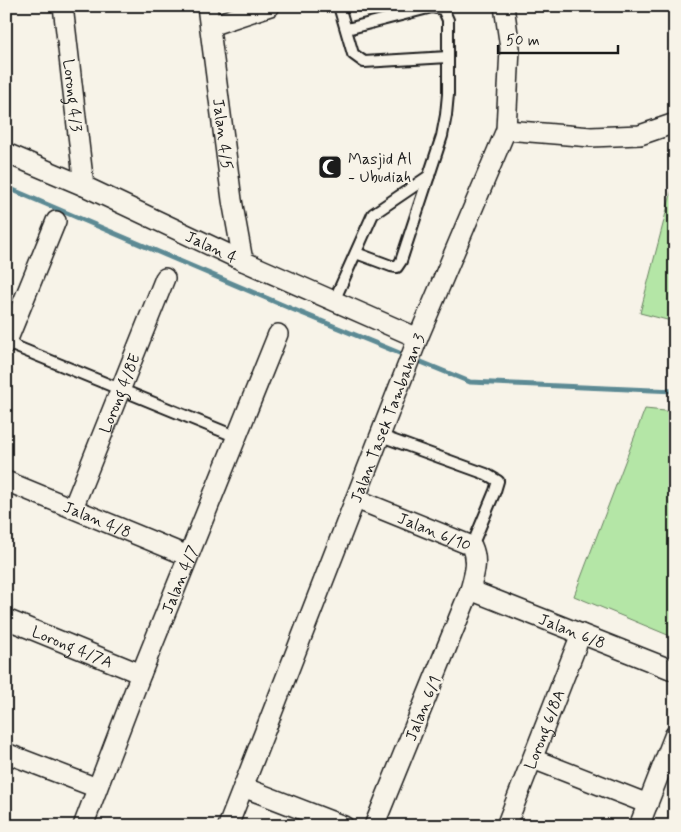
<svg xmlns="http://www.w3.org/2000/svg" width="681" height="832" font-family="Mynerve,sans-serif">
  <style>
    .green { fill: #b4e6a6; stroke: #688161 }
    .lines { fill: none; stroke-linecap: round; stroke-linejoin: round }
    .stream { stroke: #5c8a94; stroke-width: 5 }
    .lane-casing { stroke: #1c1c1c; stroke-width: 14 }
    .street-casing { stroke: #1c1c1c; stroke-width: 22 }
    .lane { stroke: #f7f3e8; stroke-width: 10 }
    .street { stroke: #f7f3e8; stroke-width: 19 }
    .labels { text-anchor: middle; stroke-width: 5; stroke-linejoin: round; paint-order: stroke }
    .street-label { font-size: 16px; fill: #1c1c1c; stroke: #f7f3e8 }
    .poi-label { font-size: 16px; fill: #1c1c1c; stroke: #f7f3e8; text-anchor: start }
  </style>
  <rect width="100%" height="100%" fill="#f7f3e8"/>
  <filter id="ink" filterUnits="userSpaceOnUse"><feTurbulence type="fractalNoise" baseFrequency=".02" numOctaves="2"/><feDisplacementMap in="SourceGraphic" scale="10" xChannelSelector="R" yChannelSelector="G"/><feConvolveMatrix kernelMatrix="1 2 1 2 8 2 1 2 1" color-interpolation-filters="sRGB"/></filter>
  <g filter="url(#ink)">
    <g class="green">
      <path d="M675 178V322L640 313Z"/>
      <path d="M645 409 675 412V638L574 596Z"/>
    </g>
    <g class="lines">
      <path class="stream" d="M6 187 292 309 470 382 675 391"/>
      <g class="lane-casing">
        <g id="lane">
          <path d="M339 6 353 54 364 62 448 57"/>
          <path d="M347 29 432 7 443 9 448 20V94L446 115 442 136 401 261 397 267 391 266 356 253"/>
          <path d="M334 301 373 214 429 176"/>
          <path d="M7 343 237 437"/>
          <path d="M381 436 486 474 498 481 495 491 472 546"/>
        </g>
      </g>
      <g class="street-casing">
        <g id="street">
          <path id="s1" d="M63 6 84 186"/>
          <path id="s2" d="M207 6 232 200 243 261"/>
          <path d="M210 26 270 6"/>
          <path d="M506 130 591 137 640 135 675 123"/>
          <path id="s3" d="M6 153 84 186 243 261 418 338"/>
          <path d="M6 344 56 221"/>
          <path id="s4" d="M6 481 188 556"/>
          <path id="s5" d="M356 499 472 546C479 561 474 575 470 590L374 826"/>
          <path id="s6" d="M73 508 165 278"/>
          <path id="s7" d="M470 590 675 671"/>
          <path id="s8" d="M6 619 141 674"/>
          <path d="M6 753 97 788"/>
          <path d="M533 759 648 804"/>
          <path d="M243 787 344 826"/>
          <path id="s9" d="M83 826 141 674 278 334"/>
          <path id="s10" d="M228 826 418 338 506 130 510 48 504 6"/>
          <path id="s11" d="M506 826 581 634"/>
          <path d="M639 826 675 734"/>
        </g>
      </g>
      <use href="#lane" class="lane"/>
      <use href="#street" class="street"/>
    </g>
  </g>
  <defs>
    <g id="mosque-square" transform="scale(1.25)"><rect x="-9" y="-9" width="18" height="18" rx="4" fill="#1c1c1c" stroke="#f7f3e8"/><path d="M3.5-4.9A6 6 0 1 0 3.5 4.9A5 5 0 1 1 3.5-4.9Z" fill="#fff"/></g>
  </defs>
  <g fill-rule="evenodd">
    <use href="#mosque-square" x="330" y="167"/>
  </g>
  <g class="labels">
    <g class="street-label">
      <text dy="6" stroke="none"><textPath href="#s1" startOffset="90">Lorong 4/3</textPath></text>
      <text dy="6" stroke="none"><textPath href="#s2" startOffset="129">Jalan 4/5</textPath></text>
      <text dy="6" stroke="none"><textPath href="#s3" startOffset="226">Jalan 4</textPath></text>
      <text dy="6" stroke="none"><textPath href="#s6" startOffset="124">Lorong 4/8E</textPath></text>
      <text dy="6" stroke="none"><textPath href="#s10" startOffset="438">Jalan Tasek Tambahan 3</textPath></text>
      <text dy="6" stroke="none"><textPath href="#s4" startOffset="99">Jalan 4/8</textPath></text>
      <text dy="6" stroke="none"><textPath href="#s5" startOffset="85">Jalan 6/10</textPath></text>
      <text dy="6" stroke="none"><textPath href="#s9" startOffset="265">Jalan 4/7</textPath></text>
      <text dy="6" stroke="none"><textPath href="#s7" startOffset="110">Jalan 6/8</textPath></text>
      <text dy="6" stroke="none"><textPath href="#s8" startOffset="72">Lorong 4/7A</textPath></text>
      <text transform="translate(422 708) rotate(-68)" y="6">Jalan 6/1</text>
      <text dy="6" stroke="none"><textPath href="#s11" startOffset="104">Lorong 6/8A</textPath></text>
    </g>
    <g class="poi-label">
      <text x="348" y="164">Masjid Al<tspan x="348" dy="18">- Ubudiah</tspan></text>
    </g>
  </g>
  <rect width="681" height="832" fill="none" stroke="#f7f3e8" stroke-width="25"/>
  <rect x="12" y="12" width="656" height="807" fill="none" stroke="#1c1c1c" stroke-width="2" filter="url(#ink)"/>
  <path d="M498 45v8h120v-8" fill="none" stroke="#1c1c1c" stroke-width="2.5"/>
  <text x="506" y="45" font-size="15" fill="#1c1c1c" stroke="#f7f3e8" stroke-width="4" paint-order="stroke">50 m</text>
</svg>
